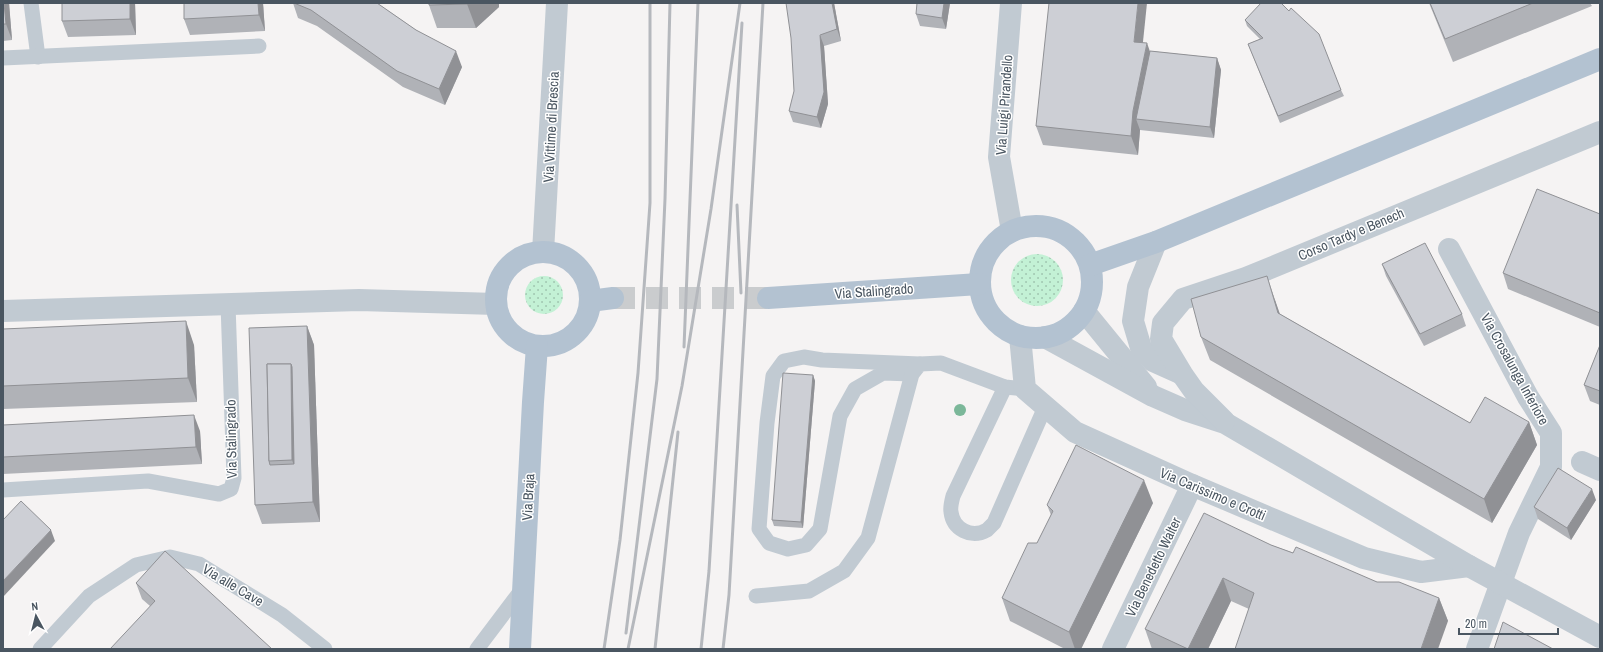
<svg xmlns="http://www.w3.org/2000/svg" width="1603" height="652" font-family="'Archivo Narrow',sans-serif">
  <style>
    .grass { fill: url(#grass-dots) }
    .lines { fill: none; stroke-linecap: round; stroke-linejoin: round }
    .primary-tunnel { stroke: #caccce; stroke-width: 22; stroke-dasharray: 22 11; stroke-linecap: butt }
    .service { stroke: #c1cad2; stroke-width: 15 }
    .minor { stroke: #c1cad2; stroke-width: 22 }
    .tertiary { stroke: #c1cad2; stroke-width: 22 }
    .primary { stroke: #b3c2d1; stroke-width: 22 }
    .rail { stroke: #b5b8bd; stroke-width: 3 }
    .tree { fill: #7bb799 }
    .wall { fill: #b0b2b7 }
    .shaded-wall { fill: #909195 }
    .building { fill: #cdcfd5; stroke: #909195; fill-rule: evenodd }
    .labels { text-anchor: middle; stroke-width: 3; stroke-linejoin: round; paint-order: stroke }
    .street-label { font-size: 14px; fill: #4a5661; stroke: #fff }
  </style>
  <defs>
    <pattern id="grass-dots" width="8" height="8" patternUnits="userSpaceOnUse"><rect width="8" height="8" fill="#c3f1d5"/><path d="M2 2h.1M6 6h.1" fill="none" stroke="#a0c6b0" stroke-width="1.8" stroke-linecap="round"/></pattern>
  </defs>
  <rect width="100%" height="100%" fill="#f5f3f3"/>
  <g class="grass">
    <circle cx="1037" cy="280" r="26"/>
    <circle cx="544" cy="295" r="19"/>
  </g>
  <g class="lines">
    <path class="primary-tunnel" d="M613 298H768"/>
    <g class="service">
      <path d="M31 3 38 57"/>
      <path d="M3 58 259 46"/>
      <path d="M912 374 883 373 855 389 840 416 820 529 806 545 788 549 769 543 759 529 767 423 773 376 784 361 804 357 822 360 920 364"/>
      <path d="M1005 387 953 496C952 500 950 507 951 512 953 529 971 539 987 530 989 528 992 525 994 523L1045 407"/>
      <path d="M3 490 148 481 219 494 231 489 234 478 228 304"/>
      <path d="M756 596 809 591 844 571 868 538 912 374 920 364 941 363 1005 387 1025 389"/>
      <path d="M40 649 89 596 136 565 170 557 199 564 282 615 325 649"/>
      <path d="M477 649 523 588"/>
    </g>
    <g class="minor">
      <path d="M1156 242 1138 287 1133 321 1141 348 1153 361 1182 374"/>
      <path d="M1449 249 1528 397 1551 433V467L1519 533 1477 649"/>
      <path d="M1084 311 1146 387"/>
      <path d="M1020 336 1025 389 1075 432 1192 485 1364 558 1421 572 1469 566"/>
      <path d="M1045 337 1153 396 1185 410 1225 423 1469 566 1600 637"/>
      <path d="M1224 421 1194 391 1182 374 1161 339 1163 323 1183 299 1246 278 1600 132"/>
      <path d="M1582 462 1600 470"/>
      <path d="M1113 649 1192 485"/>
    </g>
    <g class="tertiary">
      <path d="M1011 3 999 157 1012 231"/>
      <path d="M543 252 557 3"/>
      <path d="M3 311 359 300 496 304"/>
    </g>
    <g class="primary">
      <circle cx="1036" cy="282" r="56"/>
      <circle cx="543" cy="299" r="47"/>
      <path d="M1090 265 1156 242 1600 59"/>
      <path d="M768 298 979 284"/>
      <path d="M590 301 613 298"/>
      <path d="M520 649 533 402 537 346"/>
    </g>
    <g class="rail">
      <path d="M737 205 741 293"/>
      <path d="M684 347 698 3"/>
      <path d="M626 633 657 379 665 199 670 3"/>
      <path d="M604 649 620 540 638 373 650 203V3"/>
      <path d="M628 649 682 386 711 209 740 3"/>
      <path d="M655 649 678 432"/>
      <path d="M701 649 709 571 742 23"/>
      <path d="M723 649 729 595 763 3"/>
    </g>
  </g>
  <circle class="tree" cx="960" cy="410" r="6"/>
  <g class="wall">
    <path d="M3 3H9L12 40 3 41Z"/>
    <path d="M62 3H135L136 35 68 37 62 21Z"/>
    <path d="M184 3H263L265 31 190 35 184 19Z"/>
    <path d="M293 3H377L416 30 462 67 445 105 403 87 317 26 298 18Z"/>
    <path d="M429 3H499V7L476 28H437L429 5Z"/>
    <path d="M834 3 841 41 824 46 828 104 821 128 793 122 789 111Z"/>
    <path d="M950 3 946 29 920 26 916 14Z"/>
    <path d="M1429 3H1590L1592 6 1453 62Z"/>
    <path d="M1245 20 1341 90 1344 96 1280 123 1248 44 1260 39 1247 26Z"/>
    <path d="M1150 51 1217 58 1221 70 1214 138 1140 130 1138 155 1043 145 1036 126Z"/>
    <path d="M1600 214V327L1508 289 1503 273Z"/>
    <path d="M1382 264 1462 314 1466 326 1424 346 1386 276Z"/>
    <path d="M1275 300 1280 314 1470 423 1529 422 1537 445 1492 523 1210 360 1201 337Z"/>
    <path d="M307 326 314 345 320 522 262 524 255 505Z"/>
    <path d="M3 329 194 345 197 402 3 409Z"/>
    <path d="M1600 345V405L1590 401 1584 385Z"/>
    <path d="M813 375 815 381 803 528 774 526 772 520Z"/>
    <path d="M3 425 200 431 202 464 3 474Z"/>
    <path d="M1596 500 1571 540 1538 519 1534 507Z"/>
    <path d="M1153 503 1081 649H1065L1010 621 1002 598 1037 543 1051 515 1047 505Z"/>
    <path d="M1271 545 1377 582 1439 598 1448 621 1249 609 1231 601 1208 649H1152L1145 629Z"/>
    <path d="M136 583 272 649 150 606 142 599Z"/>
  </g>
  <g class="shaded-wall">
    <path d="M4 3H9L12 40 6 24Z"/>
    <path d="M130 3H135L136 35 130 19Z"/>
    <path d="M258 3H263L265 31 259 15Z"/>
    <path d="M469 3H499V7L476 28 467 4Z"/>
    <path d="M832 3H834L841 41 837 29Z"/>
    <path d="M944 3H950L946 29 942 18Z"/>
    <path d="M1138 3H1147L1141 61 1134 42Z"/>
    <path d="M820 35 824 46 828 104 821 128 817 117Z"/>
    <path d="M1147 43 1154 63 1136 119 1140 130 1138 155 1131 136 1133 111Z"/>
    <path d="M456 51 462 67 445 105 439 89Z"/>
    <path d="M1217 58 1221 70 1214 138 1210 127Z"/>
    <path d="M1267 276 1287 336 1278 313Z"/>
    <path d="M186 321 194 345 197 402 188 378Z"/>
    <path d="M307 326 314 345 320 522 313 502Z"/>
    <path d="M291 364 299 387 301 484 292 460Z"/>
    <path d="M813 375 815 381 803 528 801 522Z"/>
    <path d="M194 415 200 431 202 464 196 447Z"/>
    <path d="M1529 422 1537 445 1492 523 1484 499Z"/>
    <path d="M1144 480 1153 503 1081 649H1075L1069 632Z"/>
    <path d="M1592 489 1596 500 1571 540 1567 528Z"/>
    <path d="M51 530 55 541 3 597V581Z"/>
    <path d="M1223 578 1231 601 1208 649H1188Z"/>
    <path d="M1439 598 1448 621 1438 649H1421Z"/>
  </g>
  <g class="building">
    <path d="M3 3H4L6 24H3Z"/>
    <path d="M62 3H130V19L62 21Z"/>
    <path d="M184 3H258L259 15 184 19Z"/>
    <path d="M294 3H377L416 30 456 51 439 89 397 71 311 10Z"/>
    <path d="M429 3H469L467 4 429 5Z"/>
    <path d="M786 3H832L837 29 820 35 824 92 817 117 789 111 794 91 791 38Z"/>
    <path d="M917 3H944L942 18 916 14Z"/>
    <path d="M1049 3H1138L1134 42 1147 43 1133 111 1131 136 1036 126Z"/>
    <path d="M1261 3H1281L1289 11 1291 8 1319 34 1341 90 1278 116 1248 44 1263 38 1245 20Z"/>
    <path d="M1430 3H1533L1445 39Z"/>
    <path d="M1150 51 1217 58 1210 127 1136 119Z"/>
    <path d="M1537 189 1600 214V313L1503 273Z"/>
    <path d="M1425 243 1462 314 1420 334 1382 264Z"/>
    <path d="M1267 276 1278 313 1470 423 1485 397 1529 422 1484 499 1201 337 1191 299Z"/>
    <path d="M186 321 188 378 3 386V329Z"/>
    <path d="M307 326 313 502 255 505 249 328ZM267 364H291L292 367 294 464 270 465 269 461Z"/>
    <path d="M1600 345V391L1584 385Z"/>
    <path d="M267 364H291L292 460 269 461Z"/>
    <path d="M783 373 813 375 801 522 772 520Z"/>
    <path d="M194 415 196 447 3 457V425Z"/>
    <path d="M1076 445 1144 480 1069 632 1002 598 1028 543H1037L1053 511 1047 505Z"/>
    <path d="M1558 468 1592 489 1567 528 1534 507Z"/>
    <path d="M21 501 51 530 3 581V520Z"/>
    <path d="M1204 513 1271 545 1293 553 1296 547 1377 582H1399L1439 598 1421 649H1235L1254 593 1223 578 1188 649 1145 629Z"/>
    <path d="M165 551 272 649H110L155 601 136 583Z"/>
    <path d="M1503 622 1553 649H1494Z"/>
  </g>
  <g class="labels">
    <g class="street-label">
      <text transform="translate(1004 105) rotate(-86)" y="5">Via Luigi Pirandello</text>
      <text transform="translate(551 127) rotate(-87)" y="5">Via Vittime di Brescia</text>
      <text transform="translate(1351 234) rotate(-23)" y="5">Corso Tardy e Benech</text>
      <text transform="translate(874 291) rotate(-4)" y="5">Via Stalingrado</text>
      <text transform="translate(1515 369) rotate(61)" y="5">Via Crosalunga Inferiore</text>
      <text transform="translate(231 439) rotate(-91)" y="5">Via Stalingrado</text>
      <text transform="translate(1213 494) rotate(23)" y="5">Via Carissimo e Crotti</text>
      <text transform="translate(528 497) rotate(-87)" y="5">Via Braja</text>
      <text transform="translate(1153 567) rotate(-64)" y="5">Via Benedetto Walter</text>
      <text transform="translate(233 585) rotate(31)" y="5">Via alle Cave</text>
    </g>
  </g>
  <rect width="1603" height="652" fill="none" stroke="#4a5661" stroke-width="8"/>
  <g transform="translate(36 616) rotate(353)" stroke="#ffffff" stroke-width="3" paint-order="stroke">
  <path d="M0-3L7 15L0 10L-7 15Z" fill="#4a5661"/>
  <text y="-6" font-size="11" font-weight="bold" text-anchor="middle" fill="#4a5661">N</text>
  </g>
  <path d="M1459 628v6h99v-6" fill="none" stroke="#4a5661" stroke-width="2"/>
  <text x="1465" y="628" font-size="12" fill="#4a5661" stroke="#ffffff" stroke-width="3" paint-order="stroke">20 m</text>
</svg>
